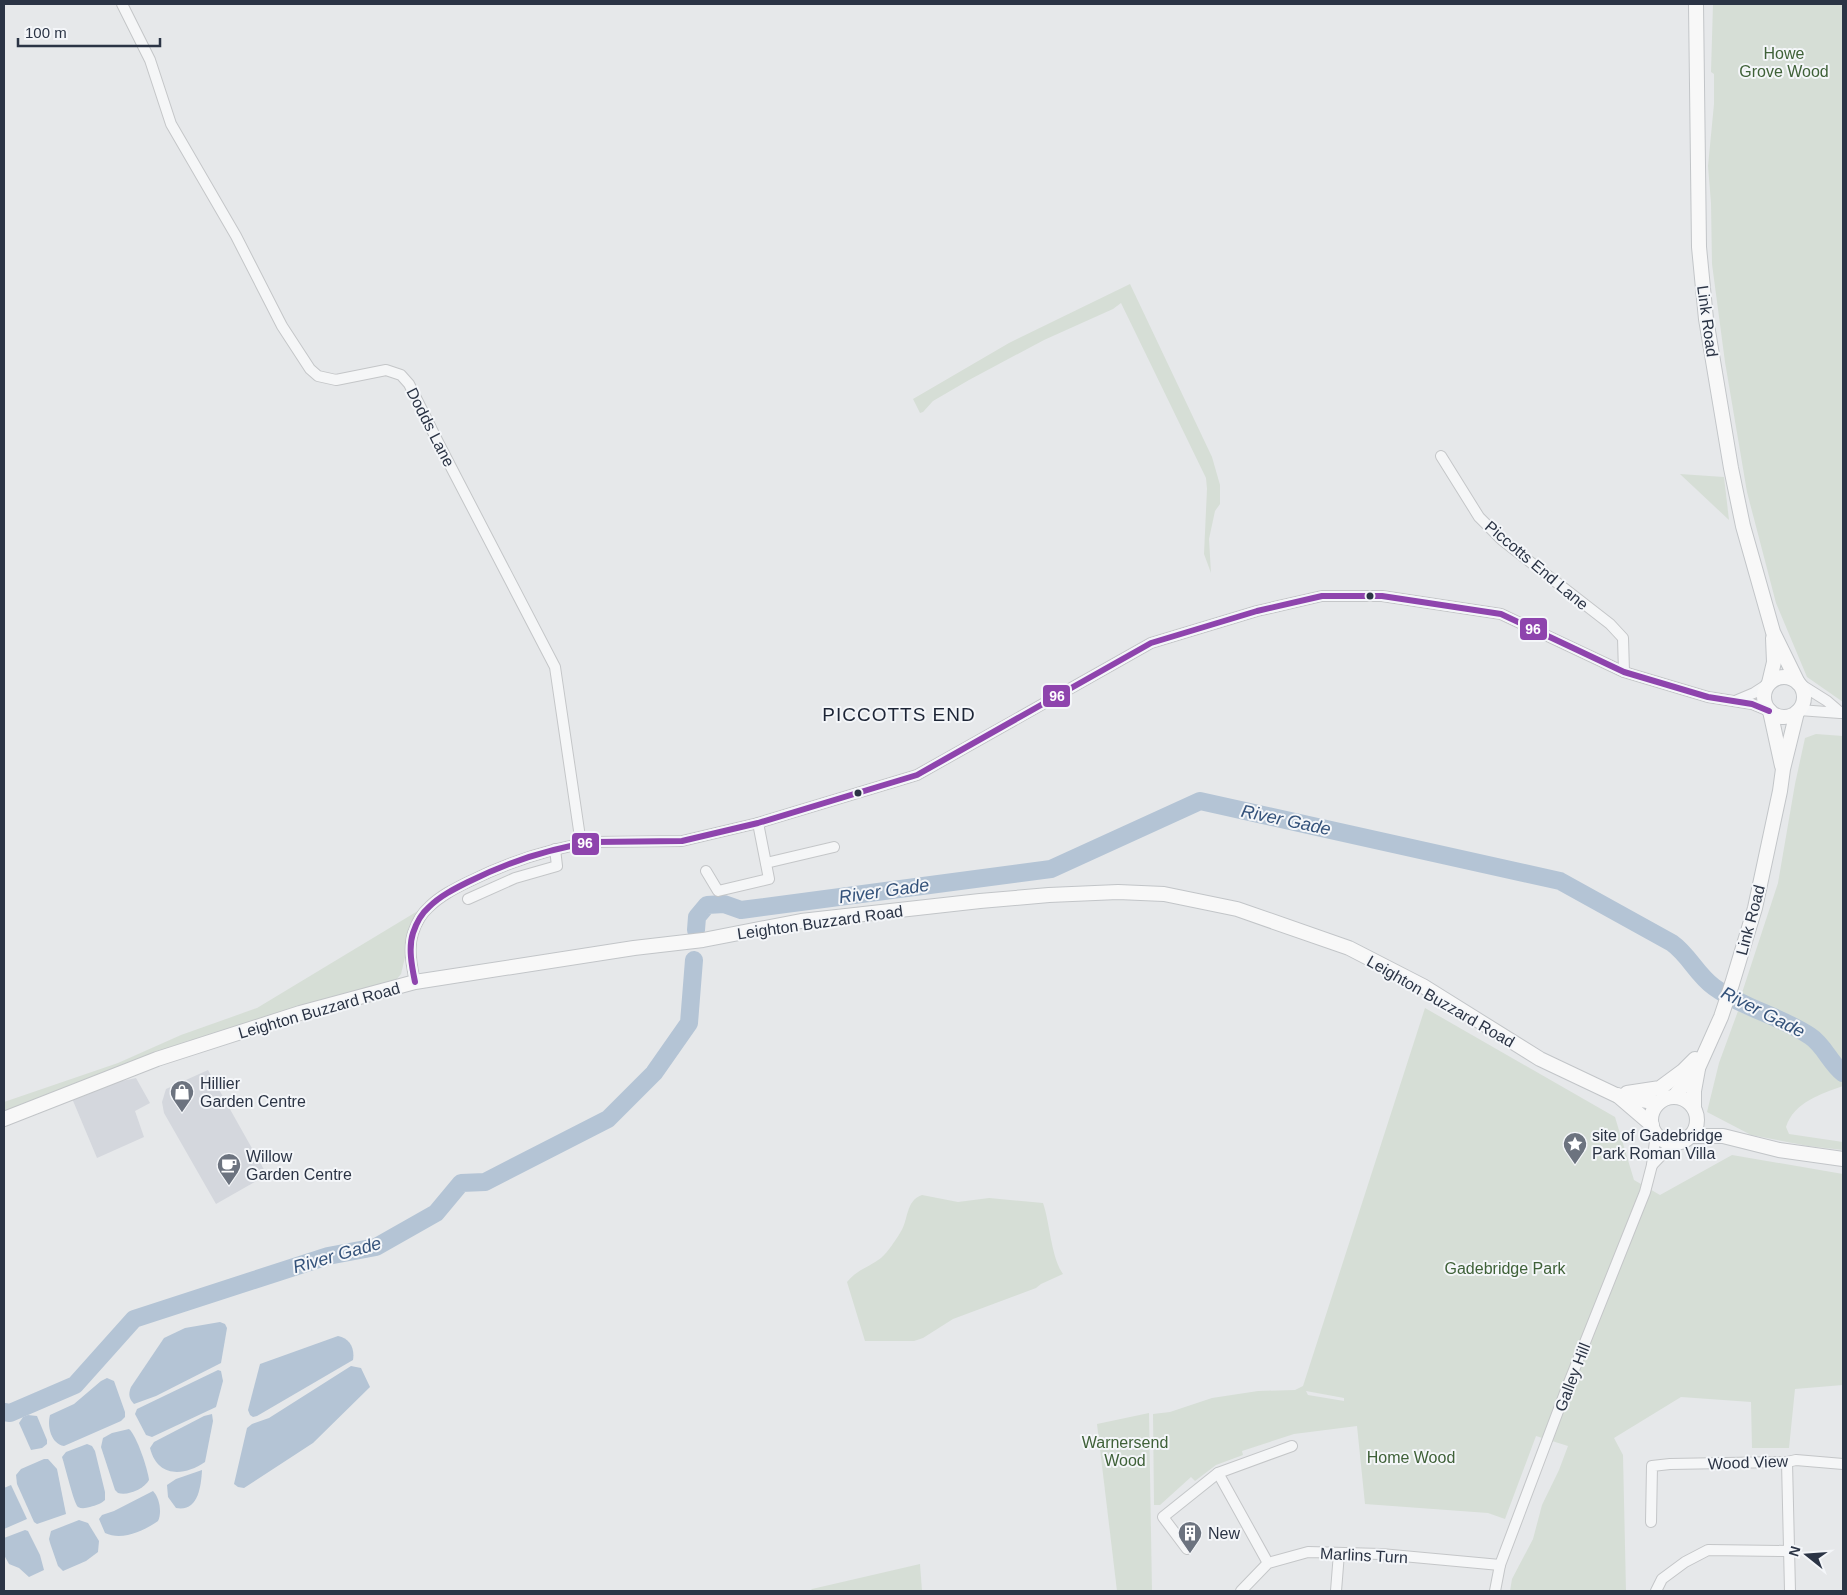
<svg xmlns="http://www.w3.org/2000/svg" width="1847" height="1595" font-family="Helvetica,sans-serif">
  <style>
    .built { fill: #d4d7dd }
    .green { fill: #d6ded6; fill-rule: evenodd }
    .water { fill: #b4c4d5 }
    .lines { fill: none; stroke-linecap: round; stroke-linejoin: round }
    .river { stroke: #b4c4d5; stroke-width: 18 }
    .minor-casing { stroke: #c4c6c8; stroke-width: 12 }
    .major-casing { stroke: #c2c5c8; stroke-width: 16 }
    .minor { stroke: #f5f6f7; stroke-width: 10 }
    .major { stroke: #f8f8f8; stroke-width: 14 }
    .bus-1-casing { stroke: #f4f6f9; stroke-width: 10 }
    .bus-1 { stroke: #8e44ad; stroke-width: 6 }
    .bus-dot { fill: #2b3445; stroke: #f4f6f9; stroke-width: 2 }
    .labels { text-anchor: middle; stroke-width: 4; stroke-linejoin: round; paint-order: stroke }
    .park-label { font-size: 16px; fill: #3f6138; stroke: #f4f6f9 }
    .street-label { font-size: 16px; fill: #2b3445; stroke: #f4f6f9 }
    .poi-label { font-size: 16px; fill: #2b3445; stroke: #f4f6f9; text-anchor: start }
    .water-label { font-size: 18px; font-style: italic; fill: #34527a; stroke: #f4f6f9 }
    .quarter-label { font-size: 19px; letter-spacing: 1px; fill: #1d2536; stroke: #f4f6f9 }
    .line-badge { stroke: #f4f6f9; stroke-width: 2 }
    .badge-label { font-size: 14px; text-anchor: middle; font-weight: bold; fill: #fff }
  </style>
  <rect width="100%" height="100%" fill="#e6e8ea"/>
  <g class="built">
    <path d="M208 1070 267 1175 216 1204 164 1113 162 1102 166 1089Z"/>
    <path d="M136 1078 150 1103 135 1111 144 1137 97 1158 71 1096 121 1079 122 1081Z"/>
  </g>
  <g class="green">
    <path d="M1713 4H1843V702L1807 677 1776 603 1747 492 1725 362 1712 264 1711 203 1708 166 1714 104V74L1711 72Z"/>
    <path d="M1130 284 1212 457 1220 485V504L1215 511 1209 539 1211 573 1204 554 1207 489 1206 478 1121 303 1113 309 1044 340 969 380 933 401 923 412 920 413 913 399 1009 343Z"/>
    <path d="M1680 474 1724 477 1729 520Z"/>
    <path d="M1816 734 1843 736V1066L1822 1037 1811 1029 1740 999 1738 1005 1778 883 1795 784 1805 738Z"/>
    <path d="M426 906 409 941 401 974 396 980 338 995 141 1059 4 1113V1102L118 1063 181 1035 257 1008Z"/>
    <path d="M1425 1008 1615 1117 1634 1180 1660 1195 1732 1155 1843 1174V1385L1795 1389 1789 1448H1752L1751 1402 1681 1397 1614 1438 1623 1455 1626 1591H1510L1512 1579 1533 1539 1542 1505 1559 1470 1568 1446 1536 1436 1505 1519 1488 1513 1365 1504 1357 1426 1294 1434 1242 1451 1243 1455 1216 1465 1195 1481 1191 1477 1160 1505H1154L1153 1414 1170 1412 1212 1398 1258 1391 1295 1390 1303 1386ZM1306 1391 1344 1398V1401L1308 1395Z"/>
    <path d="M1738 1011C1761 1022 1789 1028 1809 1045 1822 1056 1830 1071 1843 1082V1086C1821 1094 1794 1102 1786 1127L1789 1134 1843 1142V1150L1808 1146 1751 1135 1707 1112 1719 1063Z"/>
    <path d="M922 1195 958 1202 989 1198 1043 1203C1050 1223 1051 1257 1063 1274L1041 1284 1036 1288 953 1319 923 1338 914 1341H865L847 1282C859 1268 868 1268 881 1258 888 1252 895 1241 900 1233 909 1220 905 1201 922 1195Z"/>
    <path d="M1149 1413 1152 1591H1117L1097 1424Z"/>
    <path d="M920 1564 922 1591H810L812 1589Z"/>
  </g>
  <g class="water">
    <path d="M220 1322 225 1324 227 1328 221 1363 156 1396 134 1404C129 1399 128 1394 131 1387L164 1338 185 1328Z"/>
    <path d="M338 1336C350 1338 355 1349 353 1360L257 1416 253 1417 250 1415 248 1410 260 1364Z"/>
    <path d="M351 1366 361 1368 370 1387 313 1443 244 1488 238 1487 234 1484 247 1428 252 1424 269 1418Z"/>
    <path d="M218 1370 221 1371 223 1381 216 1407 152 1437 146 1435 135 1414 137 1409Z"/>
    <path d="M107 1378 114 1381 125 1412V1417L121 1421 64 1446C51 1444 47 1426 50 1415L74 1404 101 1381Z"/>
    <path d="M212 1414 213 1421 205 1462C183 1477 157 1477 150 1448L154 1442 204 1416Z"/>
    <path d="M28 1415 37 1416 47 1440V1444L42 1448 31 1450 19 1423 23 1417Z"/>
    <path d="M129 1429C137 1436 148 1470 149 1480 144 1489 128 1496 118 1493L115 1490 101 1447 103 1438 112 1433Z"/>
    <path d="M87 1444 92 1446 95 1451 105 1492V1500C101 1504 96 1505 90 1507 86 1508 82 1509 78 1507 74 1504 65 1466 62 1457L66 1452Z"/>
    <path d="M44 1459H48L57 1469 66 1514 37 1524 34 1522 17 1484 16 1475 21 1469Z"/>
    <path d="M202 1470C201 1487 198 1512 176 1508L168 1497 167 1485 176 1479Z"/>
    <path d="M11 1485 27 1519 4 1529V1488Z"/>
    <path d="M153 1491C160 1498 162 1513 158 1521 144 1531 122 1541 105 1533L99 1519 102 1515 114 1511Z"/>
    <path d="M79 1520 88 1523 99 1541 98 1552 86 1561 63 1571 58 1566 50 1543 49 1539 51 1531Z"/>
    <path d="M25 1530 28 1531 40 1555 44 1570 29 1577 19 1568 9 1564 4 1555V1538Z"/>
  </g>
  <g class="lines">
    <g class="river">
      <path d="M696 930 697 917 707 905 724 904 741 910 1051 869 1200 801 1560 881 1672 943C1689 955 1697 975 1714 987 1743 1008 1780 1016 1810 1036 1824 1045 1830 1063 1843 1073"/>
      <path d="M4 1412 10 1413 75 1385 134 1319 328 1256 376 1247 436 1213 461 1183 485 1182 608 1119 654 1073 689 1023 694 960"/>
    </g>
    <g class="minor-casing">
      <g id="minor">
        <path d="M122 4 150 60 171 124 236 236 282 326 310 369 318 376 336 380 386 370 401 375 409 384 439 444 555 667 581 844"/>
        <path d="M1441 456 1479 517 1502 540 1610 624 1623 638 1624 672"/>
        <path d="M1800 684 1827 701 1841 713"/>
        <path d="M1735 701 1754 693 1768 684"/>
        <path d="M1799 710 1840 713"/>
        <path d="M766 863 834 847"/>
        <path d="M706 871 718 891 769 879 758 823"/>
        <path d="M468 899 515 878 557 866 555 849"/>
        <path d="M415 982C412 967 408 948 413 933 416 924 422 913 429 907 440 896 454 889 468 882 508 862 550 848 595 842L682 841 758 823 917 775 1151 643 1257 611 1322 596H1382L1501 614 1624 672 1708 697 1752 704 1769 711"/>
        <path d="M1652 1165 1674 1142"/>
        <path d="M1787 1462 1790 1591"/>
        <path d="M1218 1473 1268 1563"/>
        <path d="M1651 1522 1652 1466 1670 1464 1787 1462 1796 1460 1843 1464"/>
        <path d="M1187 1549 1163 1517 1218 1473 1292 1446"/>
        <path d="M1241 1591 1268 1563 1308 1552 1381 1554 1500 1565"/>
        <path d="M1336 1591 1339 1553"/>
        <path d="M1495 1591 1500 1565 1566 1390 1645 1192 1652 1165 1656 1133"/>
        <path d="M1656 1591 1662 1579 1685 1562 1708 1550 1788 1551"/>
      </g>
    </g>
    <g class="major-casing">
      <g id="major">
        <path d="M1696 4 1699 247 1706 319 1731 468 1743 526 1773 632 1798 683"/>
        <circle cx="1784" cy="697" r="20"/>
        <path d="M1769 683 1774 662 1773 638"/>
        <path d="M1770 711 1782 766"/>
        <path d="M1627 1093 1660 1088 1683 1071 1695 1059"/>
        <path d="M1617 1095 1652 1125"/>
        <path d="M1674 1097 1699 1066 1721 1017 1732 984 1755 908 1780 791 1783 769 1797 712"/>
        <circle cx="1674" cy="1120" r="23"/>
        <path d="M1694 1108V1091L1698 1069"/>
        <path d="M4 1119 157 1059 300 1013 415 982 634 948 703 940 801 921 980 901 1049 895 1118 892 1164 894 1237 909 1349 948 1423 986 1540 1059 1616 1095 1658 1103"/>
        <path d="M1690 1136H1723L1779 1150 1843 1159"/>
      </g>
    </g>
    <use href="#minor" class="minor"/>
    <use href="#major" class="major"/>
    <g class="bus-1-casing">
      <path id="bus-1" d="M415 982C412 967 408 948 413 933 416 924 422 913 429 907 440 896 454 889 468 882 508 862 550 848 595 842L682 841 758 823 917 775 1151 643 1257 611 1322 596H1382L1501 614 1624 672 1708 697 1752 704 1769 711"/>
    </g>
    <use href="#bus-1" class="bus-1"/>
  </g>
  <defs>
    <g id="shop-pin" transform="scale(1.25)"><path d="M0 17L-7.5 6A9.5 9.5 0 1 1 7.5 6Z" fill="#6c737f" stroke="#f4f6f9"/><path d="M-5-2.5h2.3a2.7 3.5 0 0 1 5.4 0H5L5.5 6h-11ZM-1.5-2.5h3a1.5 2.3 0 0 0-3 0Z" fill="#fff"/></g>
    <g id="sight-pin" transform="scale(1.25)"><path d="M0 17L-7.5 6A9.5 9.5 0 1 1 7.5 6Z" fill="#6c737f" stroke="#f4f6f9"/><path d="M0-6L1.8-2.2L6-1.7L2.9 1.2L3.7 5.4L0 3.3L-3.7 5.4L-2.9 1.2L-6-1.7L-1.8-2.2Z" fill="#fff"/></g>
    <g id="cafe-pin" transform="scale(1.25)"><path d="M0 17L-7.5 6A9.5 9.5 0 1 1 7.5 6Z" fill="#6c737f" stroke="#f4f6f9"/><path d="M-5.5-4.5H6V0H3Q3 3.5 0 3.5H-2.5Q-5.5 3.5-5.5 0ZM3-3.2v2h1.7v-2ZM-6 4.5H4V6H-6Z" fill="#fff"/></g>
    <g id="building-pin" transform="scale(1.25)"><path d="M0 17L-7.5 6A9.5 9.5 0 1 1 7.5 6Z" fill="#6c737f" stroke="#f4f6f9"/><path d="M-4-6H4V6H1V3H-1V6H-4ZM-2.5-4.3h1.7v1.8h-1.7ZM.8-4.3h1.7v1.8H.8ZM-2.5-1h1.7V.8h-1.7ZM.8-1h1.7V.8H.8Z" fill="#fff"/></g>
  </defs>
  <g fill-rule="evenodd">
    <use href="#shop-pin" x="182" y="1092"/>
    <use href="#sight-pin" x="1575" y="1144"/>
    <use href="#cafe-pin" x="229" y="1165"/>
    <use href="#building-pin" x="1190" y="1533"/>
  </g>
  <g class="bus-dot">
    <circle cx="1370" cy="596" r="4.5"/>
    <circle cx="858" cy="793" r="4.5"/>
  </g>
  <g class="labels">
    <g class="park-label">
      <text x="1784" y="59">Howe<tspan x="1784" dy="18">Grove Wood</tspan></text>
      <text x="1505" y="1274">Gadebridge Park</text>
      <text x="1125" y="1448">Warnersend<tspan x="1125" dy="18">Wood</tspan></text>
      <text x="1411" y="1463">Home Wood</text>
    </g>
    <g class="street-label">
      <text transform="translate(1708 321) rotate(82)" y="6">Link Road</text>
      <text transform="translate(431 427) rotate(63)" y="6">Dodds Lane</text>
      <text transform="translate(1537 565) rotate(40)" y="6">Piccotts End Lane</text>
      <text transform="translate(1750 920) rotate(-75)" y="6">Link Road</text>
      <text transform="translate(820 922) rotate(-8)" y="6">Leighton Buzzard Road</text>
      <text transform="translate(1441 1001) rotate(30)" y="6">Leighton Buzzard Road</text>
      <text transform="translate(319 1010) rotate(-16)" y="6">Leighton Buzzard Road</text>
      <text transform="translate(1572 1377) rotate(-69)" y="6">Galley Hill</text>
      <text transform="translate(1748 1462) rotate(-2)" y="6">Wood View</text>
      <text transform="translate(1364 1555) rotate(3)" y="6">Marlins Turn</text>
    </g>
    <g class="poi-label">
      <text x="200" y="1089">Hillier<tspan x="200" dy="18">Garden Centre</tspan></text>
      <text x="1592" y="1141">site of Gadebridge<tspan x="1592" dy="18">Park Roman Villa</tspan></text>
      <text x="246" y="1162">Willow<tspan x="246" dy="18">Garden Centre</tspan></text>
      <text x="1208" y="1539">New</text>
    </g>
    <g class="water-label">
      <text transform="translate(1286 820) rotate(12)" y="6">River Gade</text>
      <text transform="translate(884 891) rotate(-8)" y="6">River Gade</text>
      <text transform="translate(1763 1012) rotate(27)" y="6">River Gade</text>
      <text transform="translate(337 1255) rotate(-16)" y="6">River Gade</text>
    </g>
    <g class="quarter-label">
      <text x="899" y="721">PICCOTTS END</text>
    </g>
  </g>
  <g class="line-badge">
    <rect x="1519" y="617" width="29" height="24" rx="5" fill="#8e44ad"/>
    <rect x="1042" y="684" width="29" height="24" rx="5" fill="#8e44ad"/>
    <rect x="571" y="832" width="29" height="24" rx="5" fill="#8e44ad"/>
  </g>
  <g class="badge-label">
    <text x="1533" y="634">96</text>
    <text x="1057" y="701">96</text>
    <text x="585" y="848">96</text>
  </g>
  <rect width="1847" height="1595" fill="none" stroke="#2b3445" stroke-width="10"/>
  <g transform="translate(1807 1555) rotate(287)" stroke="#f4f6f9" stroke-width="4" paint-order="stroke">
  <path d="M0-4L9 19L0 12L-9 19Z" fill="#2b3445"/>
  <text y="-8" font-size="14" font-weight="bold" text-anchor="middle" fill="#2b3445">N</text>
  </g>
  <path d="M18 38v8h142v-8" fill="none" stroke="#2b3445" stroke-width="2.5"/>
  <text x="25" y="38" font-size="15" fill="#2b3445" stroke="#f4f6f9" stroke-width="4" paint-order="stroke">100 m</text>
</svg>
